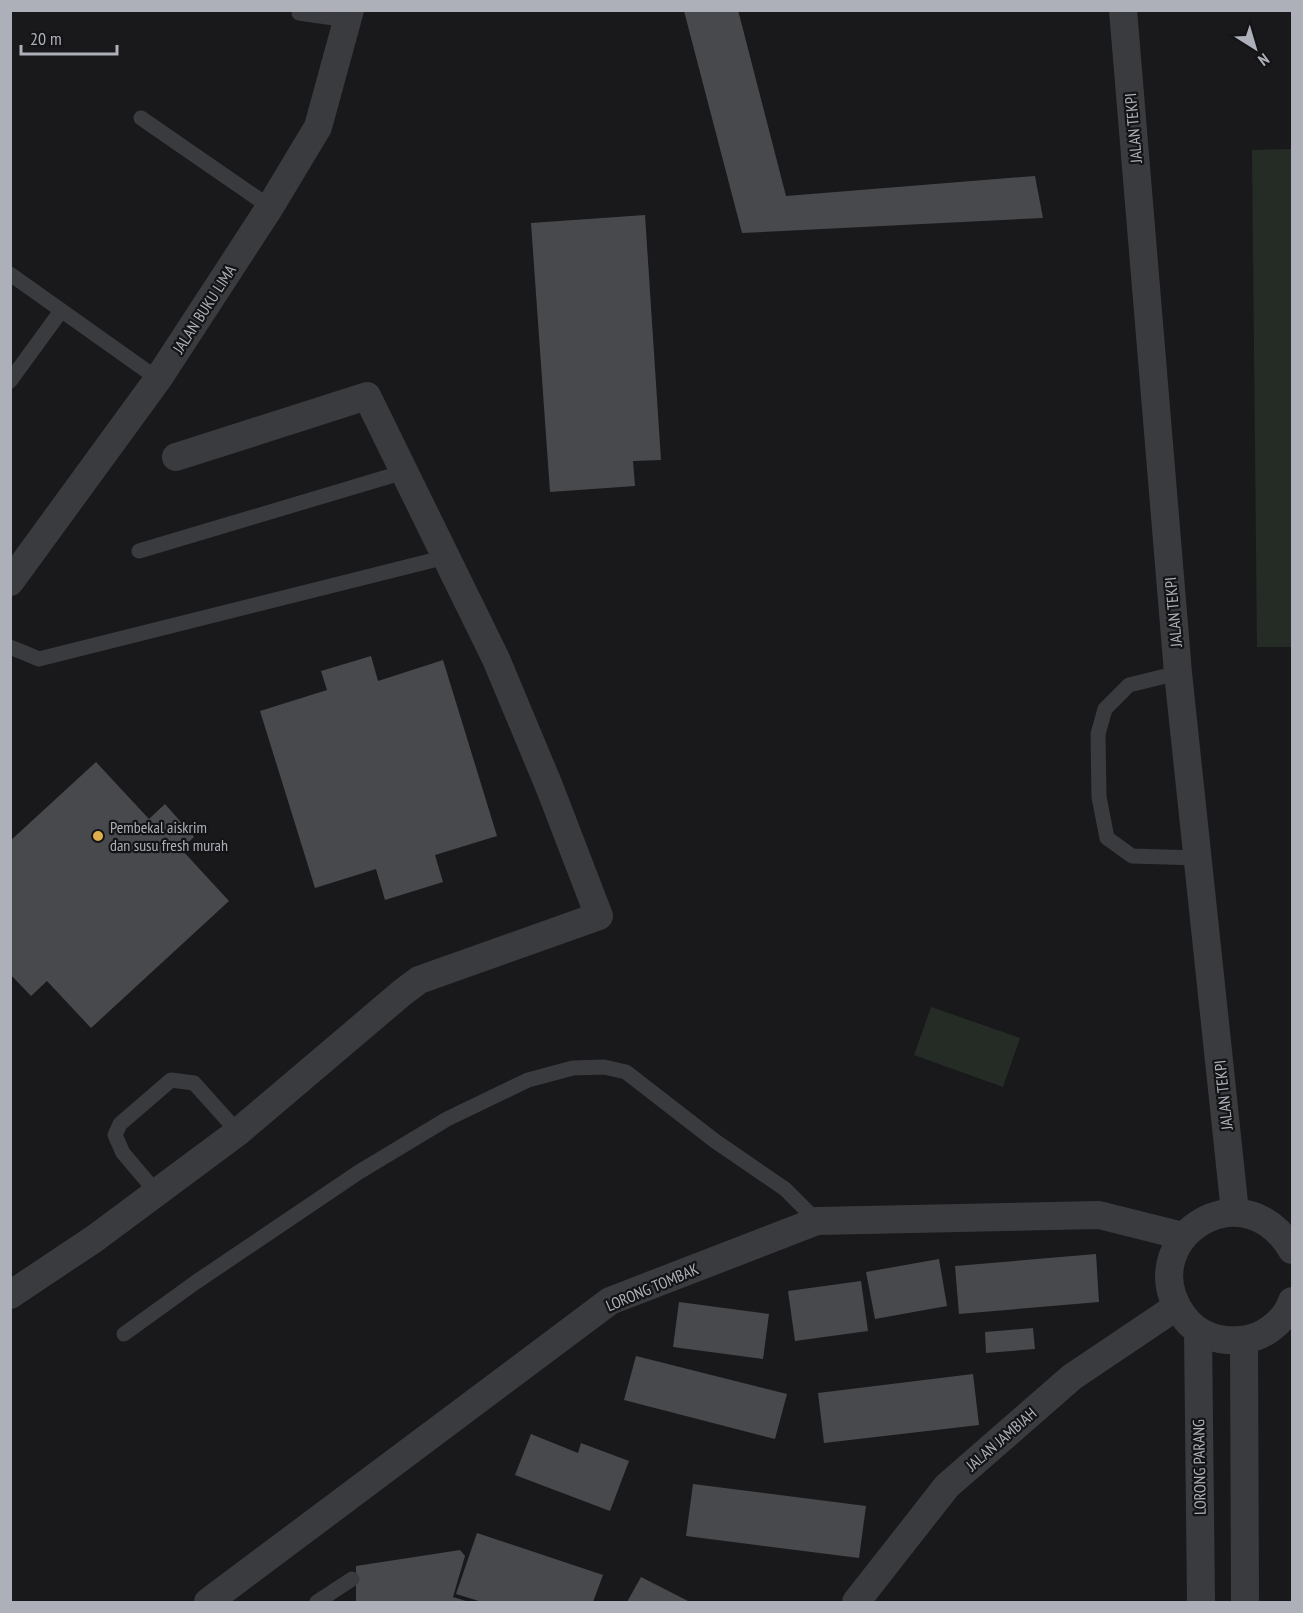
<svg xmlns="http://www.w3.org/2000/svg" width="1303" height="1613" font-family="'PT Sans Narrow',sans-serif">
  <style>
    .green { fill: #252c26 }
    .building { fill: #48494d }
    .lines { fill: none; stroke-linecap: round; stroke-linejoin: round }
    .service { stroke: #3a3b3f; stroke-width: 15 }
    .minor { stroke: #3a3b3f; stroke-width: 28 }
    .poi-dot { fill: #dfae4d; stroke: #141416; stroke-width: 2 }
    .labels { text-anchor: middle; stroke-width: 4.5; stroke-linejoin: round; paint-order: stroke }
    .street-label { font-size: 16px; fill: #adb0b9; stroke: #141416 }
    .poi-label { font-size: 16px; fill: #adb0b9; stroke: #141416; text-anchor: start }
  </style>
  <rect width="100%" height="100%" fill="#19191b"/>
  <g class="green">
    <path d="M1292 149V647H1257L1252 150Z"/>
    <path d="M931 1007 1020 1038 1003 1087 914 1055Z"/>
  </g>
  <g class="building">
    <path d="M738 10 786 196 1035 176 1043 218 742 233 684 11Z"/>
    <path d="M645 215 661 460 633 461 635 486 550 492 531 223Z"/>
    <path d="M371 656 378 681 443 660 497 836 435 855 443 882 385 900 376 869 315 888 260 711 327 690 321 671Z"/>
    <path d="M96 762 149 819 165 804 194 837 181 849 229 901 91 1028 47 981 31 996 10 974V841Z"/>
    <path d="M1096 1254 1099 1302 959 1314 955 1266Z"/>
    <path d="M939 1259 947 1306 875 1319 866 1272Z"/>
    <path d="M861 1281 868 1331 795 1341 788 1291Z"/>
    <path d="M679 1302 769 1314 763 1359 673 1347Z"/>
    <path d="M1033 1328 1035 1349 986 1353 985 1332Z"/>
    <path d="M636 1356 787 1394 775 1439 624 1400Z"/>
    <path d="M973 1374 979 1425 824 1443 818 1393Z"/>
    <path d="M531 1434 578 1453 581 1443 629 1461 610 1511 515 1475Z"/>
    <path d="M693 1484 866 1506 859 1558 686 1536Z"/>
    <path d="M477 1533 603 1575 593 1602H482L456 1594Z"/>
    <path d="M460 1550 465 1556 453 1597 469 1602H356V1566Z"/>
    <path d="M641 1577 690 1602H627Z"/>
  </g>
  <g class="lines">
    <g class="service">
      <path d="M299 13 348 20"/>
      <path d="M141 118 270 207"/>
      <path d="M10 274 158 379"/>
      <path d="M10 381 61 311"/>
      <path d="M139 551 404 472"/>
      <path d="M10 647 39 659 446 557"/>
      <path d="M1178 673 1129 685 1105 709 1098 734 1099 797 1107 838 1132 856 1199 858"/>
      <path d="M157 1193 123 1153 115 1135 120 1124 171 1080 194 1083 238 1132"/>
      <path d="M124 1334 196 1282 359 1172 447 1119 528 1080 573 1068 604 1067 626 1072 715 1141 785 1189 817 1221"/>
      <path d="M317 1602 352 1579"/>
    </g>
    <g class="minor">
      <path d="M1123 10 1178 673 1235 1212"/>
      <path d="M10 582 158 379 270 207 318 127 350 10"/>
      <path d="M1292 1250C1241 1164 1129 1244 1184 1317 1197 1335 1219 1342 1240 1340 1262 1339 1285 1322 1292 1301"/>
      <path d="M10 1295 94 1239 238 1132 403 992 419 980 599 916 549 786 496 659 367 396 176 457"/>
      <path d="M1198 1331 1201 1602"/>
      <path d="M1244 1340 1245 1602"/>
      <path d="M208 1602 610 1301 817 1221 1099 1215 1183 1236"/>
      <path d="M856 1602 947 1486 1072 1377 1176 1307"/>
    </g>
  </g>
  <circle class="poi-dot" cx="98" cy="836" r="6"/>
  <g class="labels">
    <g class="street-label">
      <text transform="translate(1133 128) rotate(-95)" y="6">JALAN TEKPI</text>
      <text transform="translate(204 309) rotate(-57)" y="6">JALAN BUKU LIMA</text>
      <text transform="translate(1173 612) rotate(-95)" y="6">JALAN TEKPI</text>
      <text transform="translate(1223 1095) rotate(-96)" y="6">JALAN TEKPI</text>
      <text transform="translate(652 1287) rotate(-23)" y="6">LORONG TOMBAK</text>
      <text transform="translate(1001 1439) rotate(-41)" y="6">JALAN JAMBIAH</text>
      <text transform="translate(1199 1467) rotate(-91)" y="6">LORONG PARANG</text>
    </g>
    <g class="poi-label">
      <text x="110" y="833">Pembekal aiskrim<tspan x="110" dy="18">dan susu fresh murah</tspan></text>
    </g>
  </g>
  <rect width="1303" height="1613" fill="none" stroke="#adb0b9" stroke-width="24"/>
  <g transform="translate(1255 48) rotate(143)" stroke="#141416" stroke-width="4.5" paint-order="stroke">
  <path d="M0-4.5L10 22L0 15L-10 22Z" fill="#adb0b9"/>
  <text y="-9" font-size="16" font-weight="bold" text-anchor="middle" fill="#adb0b9">N</text>
  </g>
  <path d="M21 45v9h96v-9" fill="none" stroke="#adb0b9" stroke-width="3"/>
  <text x="30" y="45" font-size="18" fill="#adb0b9" stroke="#141416" stroke-width="4.5" paint-order="stroke">20 m</text>
</svg>
